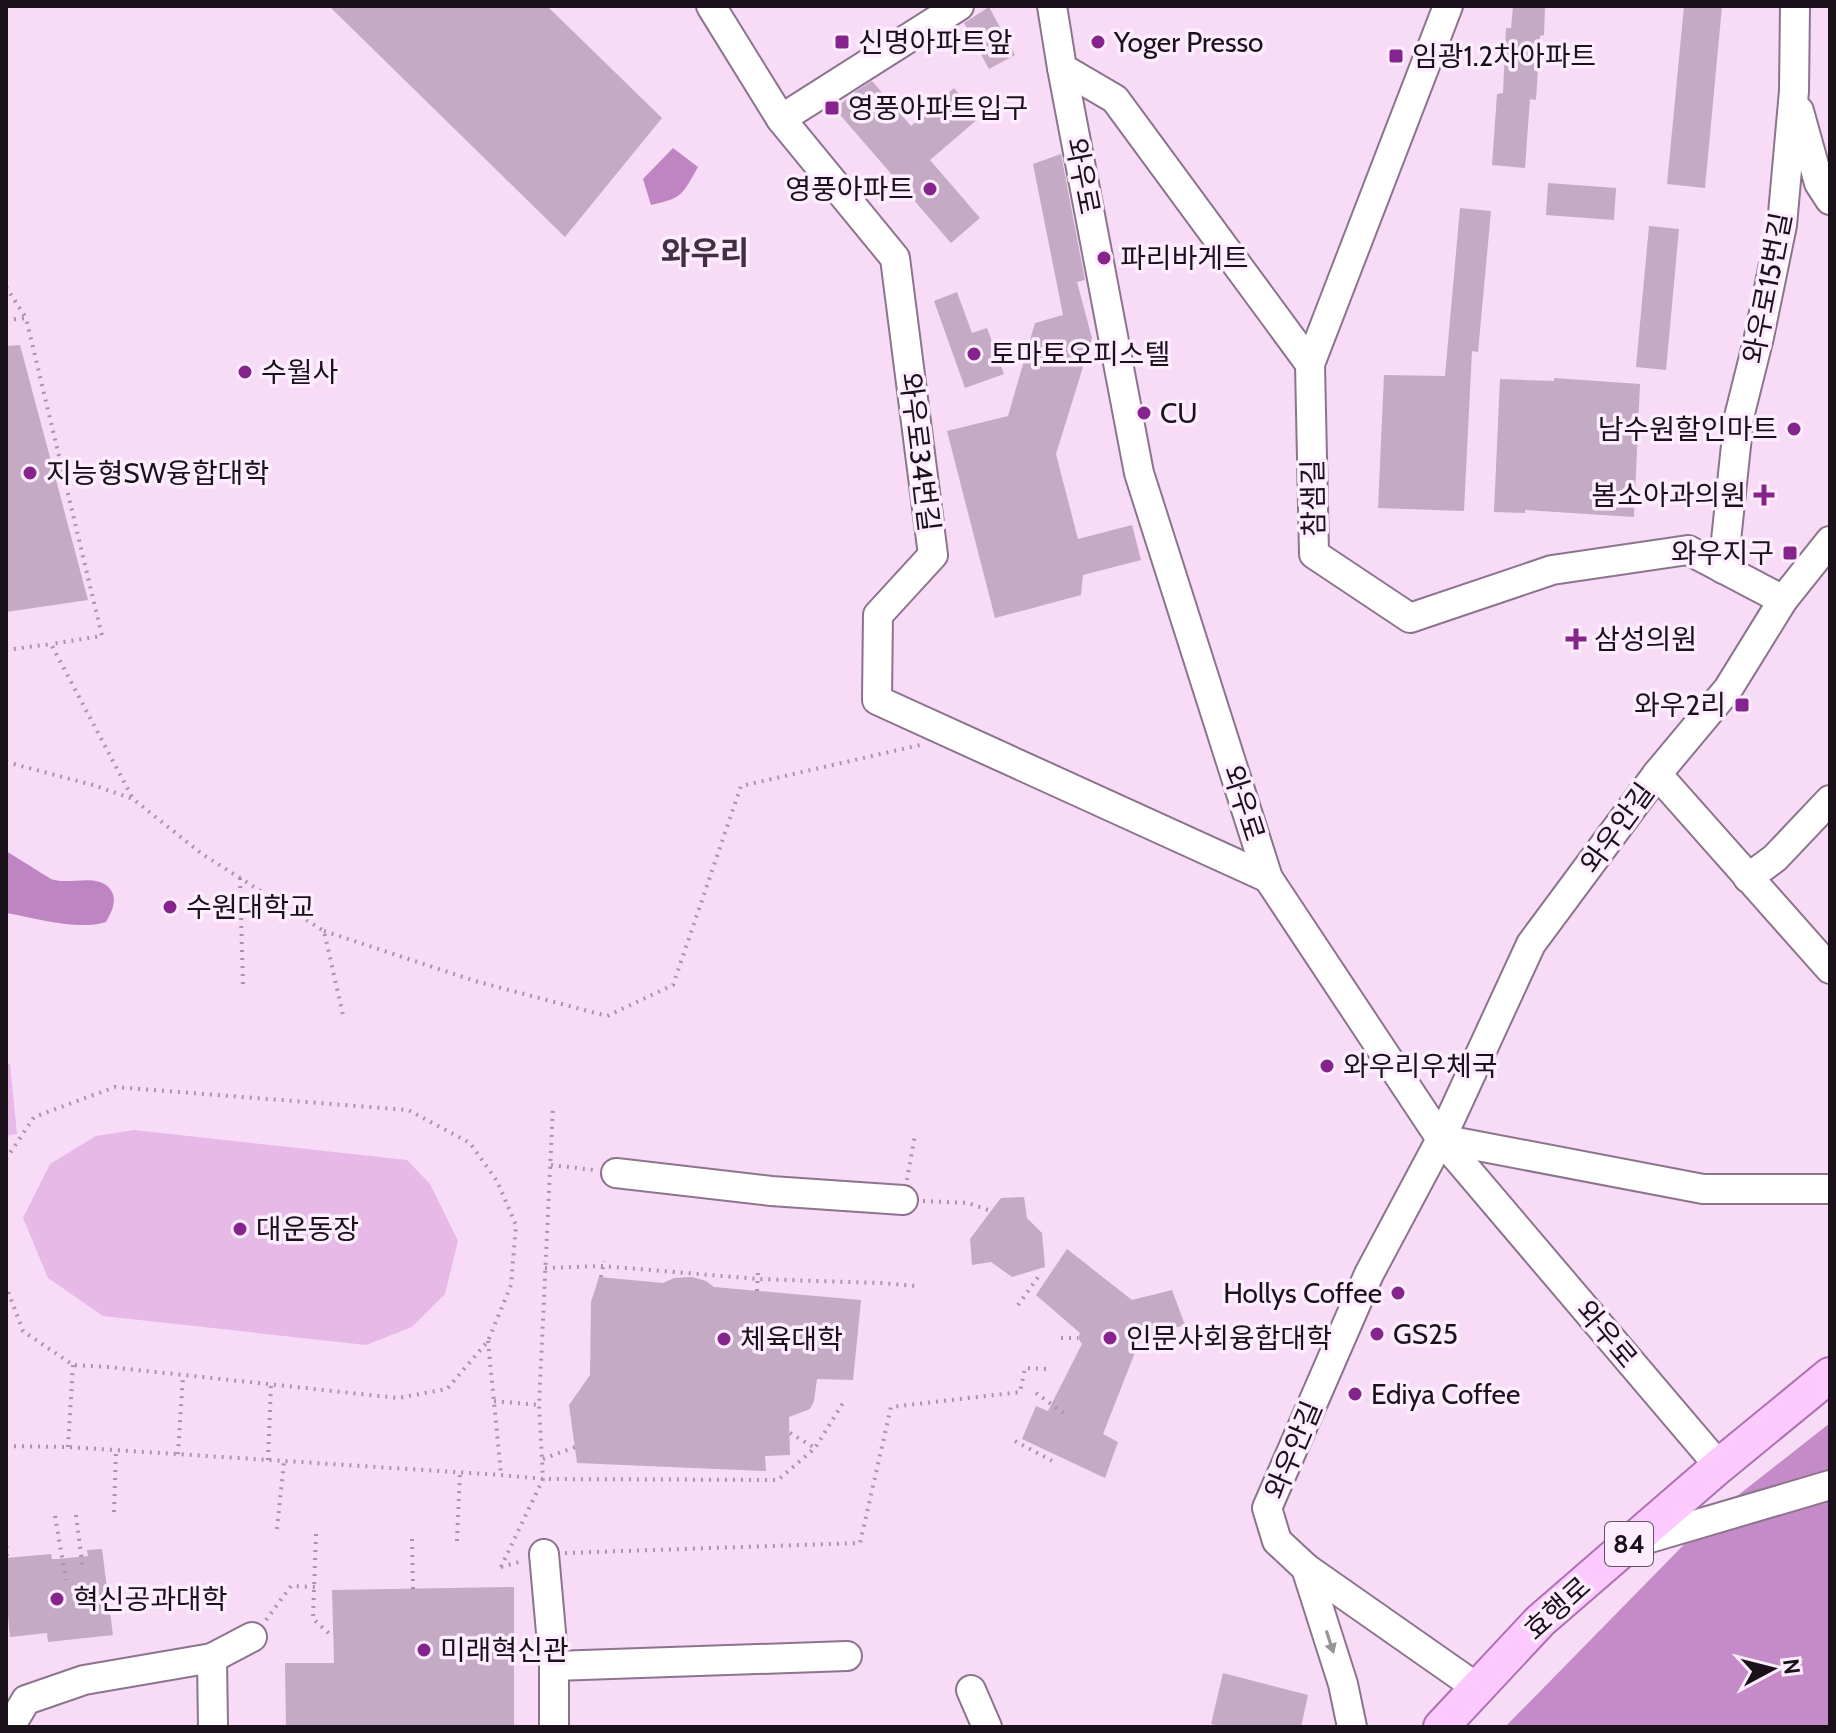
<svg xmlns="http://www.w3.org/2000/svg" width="1836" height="1733" font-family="Cabin,'Noto Sans KR',sans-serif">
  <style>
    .green { fill: #e6b9e7 }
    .forest { fill: #c58ac8 }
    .water { fill: #bf85c2 }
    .building { fill: #c4aac5 }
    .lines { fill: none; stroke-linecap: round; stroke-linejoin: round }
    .minor-casing { stroke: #8c748d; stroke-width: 32 }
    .major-casing { stroke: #ac72af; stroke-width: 38 }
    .path { stroke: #a994aa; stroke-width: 4; stroke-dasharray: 2 6; stroke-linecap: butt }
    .minor { stroke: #fff; stroke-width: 28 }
    .major { stroke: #fccafe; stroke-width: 34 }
    .oneway { fill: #989498 }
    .poi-dot { fill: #86248d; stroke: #fdedfe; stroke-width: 3 }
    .labels { text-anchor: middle; stroke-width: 7; stroke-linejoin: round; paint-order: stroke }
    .shield { fill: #fdedfe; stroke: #5e535f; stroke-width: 2 }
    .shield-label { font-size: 26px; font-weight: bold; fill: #1a111b }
    .poi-label { font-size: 28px; fill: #1a111b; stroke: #fdedfe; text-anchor: start }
    .street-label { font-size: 28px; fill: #1a111b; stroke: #fdedfe }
    .quarter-label { font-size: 32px; font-weight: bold; fill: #432e44; stroke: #fdedfe }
  </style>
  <rect width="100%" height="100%" fill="#f7dbf7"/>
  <g class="green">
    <path d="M6 1064H10L17 1134 6 1136Z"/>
    <path d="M134 1130 407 1160 430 1184 458 1241 445 1294 412 1327 366 1345 103 1316 48 1278 23 1218 50 1164 96 1136Z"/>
  </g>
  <path class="forest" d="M1830 1423V1727H1505L1713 1515Z"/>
  <g class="water">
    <path d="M673 148 698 167C682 195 683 198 651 205L643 179Z"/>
    <path d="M6 851 51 879C69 886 101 871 112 892 117 902 111 913 106 922 77 931 36 918 6 913Z"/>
  </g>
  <g class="building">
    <path d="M329 6H547L662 118 565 237Z"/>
    <path d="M1513 6H1545L1544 35 1540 36 1536 100 1530 99 1525 168 1492 165 1497 94 1503 93 1506 28H1511Z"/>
    <path d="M1684 6H1722L1705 188 1667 184Z"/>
    <path d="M989 7 1015 55 989 69 964 23Z"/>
    <path d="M872 81 911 126 954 88 979 118 930 160 980 218 951 243 835 109 856 91Z"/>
    <path d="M1061 154 1085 280 1077 282 1092 338 1056 454 1078 539 1132 525 1141 560 1083 575 1081 595 995 618 947 431 1008 416 1035 323 1063 315 1033 164Z"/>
    <path d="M1548 183 1616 188 1614 220 1546 215Z"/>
    <path d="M1460 208 1491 211 1478 352 1472 351 1464 511 1378 508 1384 375 1445 376Z"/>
    <path d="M1649 226 1679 229 1666 370 1636 367Z"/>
    <path d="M957 292 972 333 987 328 1004 374 965 388 934 301Z"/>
    <path d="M20 345 88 600 6 612V346Z"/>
    <path d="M1554 378 1640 384 1634 517 1525 510V513L1494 512 1500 379 1554 381Z"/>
    <path d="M1024 1197 1027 1218 1042 1233 1045 1267 1012 1277 991 1262 972 1265 970 1239 991 1211 1001 1198Z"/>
    <path d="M1067 1249 1132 1300 1172 1290 1185 1325 1141 1337 1103 1434 1118 1442 1105 1478 1022 1439 1036 1406 1048 1411 1082 1344 1078 1338 1080 1333 1036 1295Z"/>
    <path d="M599 1277 663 1283 674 1278 692 1277 706 1281 714 1287 861 1300 853 1380 817 1379 814 1401 810 1409 789 1417 790 1455 765 1456 766 1471 577 1463 569 1405 590 1375 591 1302Z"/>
    <path d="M102 1549 113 1635 48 1642 47 1633 10 1637 8 1616 6 1617V1558L51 1554 52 1559H57L88 1556 87 1550Z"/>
    <path d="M514 1587V1727H286L285 1663H334L332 1590Z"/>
    <path d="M1223 1673 1308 1695 1301 1727H1225L1211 1724Z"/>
  </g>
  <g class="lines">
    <g class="minor-casing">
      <g id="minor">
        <path d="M711 6 781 119 895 258 933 555 878 615 877 700 1268 878"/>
        <path d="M1052 6 1062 68 1139 473 1268 878 1441 1139 1719 1466"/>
        <path d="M1448 6 1310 364 1314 554 1410 618 1552 570 1688 550 1783 600"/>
        <path d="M1062 68 1115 99 1310 364"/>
        <path d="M1799 111 1819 183 1830 200"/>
        <path d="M781 119 959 6"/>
        <path d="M1723 569 1739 417 1759 337 1782 225 1794 91 1795 6"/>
        <path d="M1657 774 1830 969"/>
        <path d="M1748 878 1775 858 1830 800"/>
        <path d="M1441 1139 1703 1189H1830"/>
        <path d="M616 1173 771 1191 903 1200"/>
        <path d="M1633 1543 1830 1485"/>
        <path d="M544 1554 554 1666V1727"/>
        <path d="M1306 1568 1343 1684 1352 1727"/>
        <path d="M212 1658 213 1727"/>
        <path d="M554 1666 847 1656"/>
        <path d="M1476 1687 1306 1568 1277 1541 1267 1508 1369 1274 1441 1139 1531 944 1657 774 1728 689 1783 600 1830 541"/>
        <path d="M971 1690 987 1727"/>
        <path d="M10 1727 26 1700 84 1680 212 1658 252 1637"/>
      </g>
    </g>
    <g class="major-casing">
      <path id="major" d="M1441 1727 1540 1621 1719 1466 1830 1375"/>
    </g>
    <g class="path">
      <path d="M6 287 26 318"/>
      <path d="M6 320 26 318 102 636 51 644"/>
      <path d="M6 650 51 644 133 799"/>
      <path d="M6 762 93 785 133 799 202 854 324 931 343 1015"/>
      <path d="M240 878 243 986"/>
      <path d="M324 931 475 981 607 1016 673 985 741 786 920 745"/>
      <path d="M6 1159 34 1117 115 1087 408 1110 470 1143 497 1181 516 1225 511 1285 488 1341 447 1389 398 1398 109 1367 73 1365 23 1331 6 1286"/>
      <path d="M551 1165 594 1170"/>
      <path d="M907 1180 915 1135"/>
      <path d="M923 1201 968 1203 991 1211"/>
      <path d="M545 1268 603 1266 758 1279 881 1283 916 1286"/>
      <path d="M601 1277 604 1261"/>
      <path d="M757 1291 758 1271"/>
      <path d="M1018 1305 1041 1273"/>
      <path d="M1061 1338H1078"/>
      <path d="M488 1341 501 1474"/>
      <path d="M1036 1393 1065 1414"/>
      <path d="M494 1401 539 1405"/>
      <path d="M790 1433 815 1448"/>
      <path d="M1015 1441 1056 1463"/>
      <path d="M6 1446 68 1447 501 1475 543 1479 778 1480 815 1448 843 1403"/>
      <path d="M68 1447 73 1365"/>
      <path d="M178 1454 183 1375"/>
      <path d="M543 1459 575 1447"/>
      <path d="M268 1460 271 1384"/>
      <path d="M114 1512 116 1450"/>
      <path d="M76 1515 83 1570"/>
      <path d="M55 1516 66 1580"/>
      <path d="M277 1529 284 1462"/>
      <path d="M316 1534 313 1619 333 1637"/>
      <path d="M6 1538 7 1558"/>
      <path d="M412 1539 413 1589"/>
      <path d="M457 1541 460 1472"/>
      <path d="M565 1553 860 1543 891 1407 1020 1392 1025 1368 1047 1369"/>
      <path d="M501 1567 522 1561"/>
      <path d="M501 1567 543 1479 539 1405 553 1106"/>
      <path d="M266 1620 291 1586 315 1587"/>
    </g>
    <use href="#minor" class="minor"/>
    <use href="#major" class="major"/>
  </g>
  <defs><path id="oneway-solid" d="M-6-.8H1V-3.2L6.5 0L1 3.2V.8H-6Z" transform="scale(2)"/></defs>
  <use class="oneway" href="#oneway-solid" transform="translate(1330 1642) rotate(72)"/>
  <g class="poi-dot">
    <rect x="834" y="34" width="16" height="16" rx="4"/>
    <circle cx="1098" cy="42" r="8"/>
    <rect x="1388" y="48" width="16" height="16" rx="4"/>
    <rect x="824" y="100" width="16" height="16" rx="4"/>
    <circle cx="930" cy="189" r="8"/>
    <circle cx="1104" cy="258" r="8"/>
    <circle cx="974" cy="354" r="8"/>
    <circle cx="245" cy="372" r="8"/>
    <circle cx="1144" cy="413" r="8"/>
    <circle cx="1794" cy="429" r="8"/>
    <circle cx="30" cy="473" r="8"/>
    <path d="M1760 483h8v8h8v8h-8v8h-8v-8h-8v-8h8z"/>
    <rect x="1782" y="545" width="16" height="16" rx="4"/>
    <path d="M1572 627h8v8h8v8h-8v8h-8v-8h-8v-8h8z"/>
    <rect x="1734" y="697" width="16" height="16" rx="4"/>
    <circle cx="170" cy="907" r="8"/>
    <circle cx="1327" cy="1066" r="8"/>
    <circle cx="240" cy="1229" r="8"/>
    <circle cx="1398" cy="1293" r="8"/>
    <circle cx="1377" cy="1334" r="8"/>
    <circle cx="1110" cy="1338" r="8"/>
    <circle cx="724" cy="1339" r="8"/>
    <circle cx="1355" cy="1394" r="8"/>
    <circle cx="57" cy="1599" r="8"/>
    <circle cx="424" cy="1650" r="8"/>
  </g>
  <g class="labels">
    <rect class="shield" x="1605" y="1522" width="48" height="44" rx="6"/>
    <g class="shield-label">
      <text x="1629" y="1553">84</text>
    </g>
    <g class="poi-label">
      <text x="858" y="52">신명아파트앞</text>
      <text x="1114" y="52">Yoger Presso</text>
      <text x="1412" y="66">임광1.2차아파트</text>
      <text x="848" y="118">영풍아파트입구</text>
      <text x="914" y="199" text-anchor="end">영풍아파트</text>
      <text x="1120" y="268">파리바게트</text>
      <text x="990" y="364">토마토오피스텔</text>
      <text x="261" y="382">수월사</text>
      <text x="1160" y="423">CU</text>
      <text x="1778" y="439" text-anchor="end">남수원할인마트</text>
      <text x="46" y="483">지능형SW융합대학</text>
      <text x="1746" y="505" text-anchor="end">봄소아과의원</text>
      <text x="1774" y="563" text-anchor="end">와우지구</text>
      <text x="1594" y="649">삼성의원</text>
      <text x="1726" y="715" text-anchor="end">와우2리</text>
      <text x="186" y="917">수원대학교</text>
      <text x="1343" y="1076">와우리우체국</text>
      <text x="256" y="1239">대운동장</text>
      <text x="1382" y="1303" text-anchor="end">Hollys Coffee</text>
      <text x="1393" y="1344">GS25</text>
      <text x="1126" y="1348">인문사회융합대학</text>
      <text x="740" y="1349">체육대학</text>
      <text x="1371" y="1404">Ediya Coffee</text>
      <text x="73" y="1609">혁신공과대학</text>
      <text x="440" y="1660">미래혁신관</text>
    </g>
    <g class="street-label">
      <text transform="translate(1083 176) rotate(79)" y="10">와우로</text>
      <text transform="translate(1767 288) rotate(-79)" y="10">와우로15번길</text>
      <text transform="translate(920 452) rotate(83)" y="10">와우로34번길</text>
      <text transform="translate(1313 498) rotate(-91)" y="10">참샘길</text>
      <text transform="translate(1244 803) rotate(72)" y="10">와우로</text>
      <text transform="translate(1617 828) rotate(-54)" y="10">와우안길</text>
      <text transform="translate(1607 1334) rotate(50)" y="10">와우로</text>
      <text transform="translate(1293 1450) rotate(-67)" y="10">와우안길</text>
      <text transform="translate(1557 1608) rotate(-42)" y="10">효행로</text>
    </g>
    <g class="quarter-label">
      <text x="705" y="264">와우리</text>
    </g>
  </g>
  <rect width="1836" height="1733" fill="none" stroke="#1a111b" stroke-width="16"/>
  <g transform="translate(1772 1669) rotate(83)" stroke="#fdedfe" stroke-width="6" paint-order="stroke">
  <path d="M0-6L14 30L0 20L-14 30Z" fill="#1a111b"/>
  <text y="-12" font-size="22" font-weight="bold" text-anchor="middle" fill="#1a111b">N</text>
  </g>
</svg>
